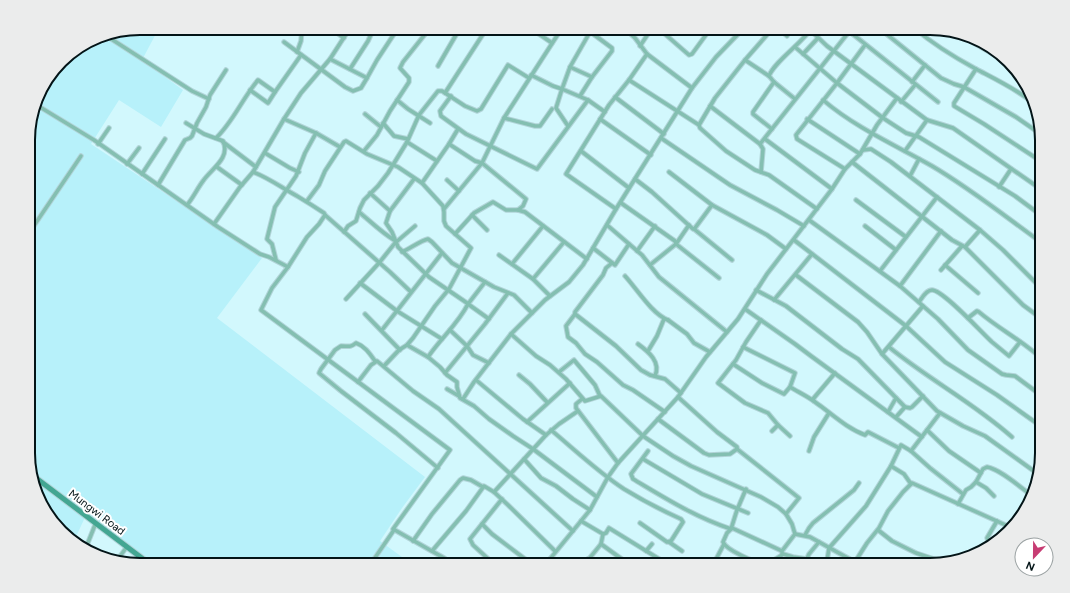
<svg xmlns="http://www.w3.org/2000/svg" width="1070" height="593" font-family="Figtree,sans-serif">
  <style>
    .built { fill: #b7f1fa }
    .lines { fill: none; stroke-linecap: round; stroke-linejoin: round }
    .minor-casing { stroke: #b1d4d8; stroke-width: 5.5 }
    .secondary-casing { stroke: #b1d4d8; stroke-width: 7 }
    .minor { stroke: #84bfb1; stroke-width: 3.5 }
    .secondary { stroke: #43a692; stroke-width: 5 }
    .labels { text-anchor: middle; stroke-width: 4; stroke-linejoin: round; paint-order: stroke }
    .street-label { font-size: 11px; fill: #031417; stroke: #fff }
    .rim { fill: none; stroke: #031417; stroke-width: 2 }
  </style>
  <rect width="100%" height="100%" fill="#d2f8fd"/>
  <path class="built" d="M140 28H159L142 60 183 90 161 127 119 100 91 144 262 258 217 318 425 477 402 508 380 541 413 565H151L87 513 74 541 47 515 29 468V125L40 90 66 56 97 36Z"/>
  <g class="lines">
    <g class="minor-casing">
      <g id="minor">
        <path d="M330 28 344 38"/>
        <path d="M530 28 552 43"/>
        <path d="M624 28 635 38 647 54 692 88"/>
        <path d="M658 28 689 55 692 54 711 28"/>
        <path d="M699 28 706 34"/>
        <path d="M773 28 745 60 769 76 774 82 795 99"/>
        <path d="M778 28 787 36"/>
        <path d="M808 28 827 46 927 120 953 128 1042 190"/>
        <path d="M845 28 938 102"/>
        <path d="M879 28 941 78 954 84 964 87 1016 117 1042 135"/>
        <path d="M914 28C933 44 954 57 976 69 995 79 1014 88 1031 101"/>
        <path d="M105 35 192 91 209 99"/>
        <path d="M962 36 1007 62"/>
        <path d="M284 42 345 87 353 91 361 88 367 78 377 60 398 28"/>
        <path d="M640 46 652 28"/>
        <path d="M795 47 837 83 883 118 906 133 919 137 1015 196 1042 216"/>
        <path d="M297 52 301 41 302 28"/>
        <path d="M803 54 818 38"/>
        <path d="M330 59 367 78"/>
        <path d="M438 66 460 28"/>
        <path d="M570 67 592 77"/>
        <path d="M350 69 368 41 374 28"/>
        <path d="M976 69 954 103V106L984 124 1042 162"/>
        <path d="M531 75 553 86 562 89 556 108 568 126"/>
        <path d="M769 76C774 62 802 43 812 28"/>
        <path d="M629 80 699 125 700 128 726 151 755 170 769 175 817 209"/>
        <path d="M912 82 925 65"/>
        <path d="M250 90 268 103 275 92 301 55"/>
        <path d="M445 93 487 28"/>
        <path d="M451 96 440 111 441 116 466 134 537 169 588 100 562 89 570 67 590 32"/>
        <path d="M580 96 592 77 612 51V48L585 28"/>
        <path d="M615 97 664 134"/>
        <path d="M397 100 408 109 430 123"/>
        <path d="M588 100 605 112"/>
        <path d="M823 100C856 128 895 145 932 166 971 189 1006 217 1042 243"/>
        <path d="M901 102 915 85"/>
        <path d="M35 104 94 140 218 227 260 254 269 257 288 267"/>
        <path d="M710 106 760 144 852 28"/>
        <path d="M365 114 381 127"/>
        <path d="M504 118 535 126H540L552 109"/>
        <path d="M600 119 651 155"/>
        <path d="M807 119 860 154"/>
        <path d="M186 123 204 134 223 141C231 158 211 169 203 181 197 189 193 198 187 205"/>
        <path d="M383 123 394 136 408 139"/>
        <path d="M699 125 715 98 745 60"/>
        <path d="M772 129 753 114V112L774 82"/>
        <path d="M216 138C233 122 242 99 258 80L275 92"/>
        <path d="M661 138 730 185 777 210 804 226"/>
        <path d="M765 139 832 189"/>
        <path d="M223 142 256 167"/>
        <path d="M407 142 437 161"/>
        <path d="M98 144 109 128"/>
        <path d="M449 144 475 161 482 163 504 118 562 28"/>
        <path d="M760 144 763 149 761 172"/>
        <path d="M340 147 316 133 284 119 301 93 330 59 350 28"/>
        <path d="M863 150 871 149 891 162 980 230 1003 250 1042 289"/>
        <path d="M364 151 377 135 390 111 409 82V78L400 68 403 62 430 28"/>
        <path d="M581 151 629 188"/>
        <path d="M905 151 927 120"/>
        <path d="M265 153 290 168 299 172"/>
        <path d="M852 162 952 240 965 247 1023 305 1042 319"/>
        <path d="M127 164 139 148"/>
        <path d="M217 167 242 185"/>
        <path d="M845 169 797 139 796 135 837 83 865 45"/>
        <path d="M253 172C269 178 282 188 297 196 307 202 315 207 324 213L325 215 319 224 307 237 288 267 272 288 261 310 450 450 393 529 444 558 453 565"/>
        <path d="M669 172 712 205 767 235 786 249"/>
        <path d="M142 174 165 139"/>
        <path d="M910 176 919 159"/>
        <path d="M414 179 390 211 386 223 392 232 398 247 429 277 467 303 468 304C458 324 440 339 428 357"/>
        <path d="M635 179 652 192 693 229 695 228 712 205"/>
        <path d="M447 180 459 191"/>
        <path d="M422 183 449 144 458 129"/>
        <path d="M158 185 185 140 190 138 192 136 197 123 206 107 210 95 226 70"/>
        <path d="M999 187 1011 169"/>
        <path d="M370 193 390 211"/>
        <path d="M856 200 906 237"/>
        <path d="M307 201 319 185 325 171 344 142 346 141 367 154 398 167 422 183 443 206 444 212V221L446 226 471 248 449 289 435 306 413 338 407 345 399 350 384 366"/>
        <path d="M621 203 675 241 676 244 650 265"/>
        <path d="M444 209 482 163 526 199 523 206 518 210"/>
        <path d="M616 209 566 174 609 105 629 80 647 54"/>
        <path d="M359 212C370 221 381 232 394 240"/>
        <path d="M325 215 390 272 411 292"/>
        <path d="M472 215 487 230"/>
        <path d="M809 220 900 286 938 319 968 350 1002 374 1006 375 1015 376 1042 396"/>
        <path d="M214 224 240 187 253 172 284 119"/>
        <path d="M607 225 642 255 659 277 727 332"/>
        <path d="M689 225 676 244 719 278"/>
        <path d="M865 226 896 250"/>
        <path d="M694 229 732 260"/>
        <path d="M344 232 348 226 356 221 360 208 364 200 378 186 388 173 407 142 419 115 438 91H442L465 106 477 111 481 109 508 65 529 78"/>
        <path d="M29 233 81 156"/>
        <path d="M455 234 474 213 493 202 506 210H518L525 212 587 259"/>
        <path d="M794 240 906 326 945 362 997 395 1042 427"/>
        <path d="M965 247 980 230"/>
        <path d="M593 248 615 265 629 244"/>
        <path d="M637 251 655 226"/>
        <path d="M402 252C409 249 422 240 428 239L432 242 452 263 494 287 514 295 532 313"/>
        <path d="M499 255 533 279 550 296"/>
        <path d="M276 260 272 244 267 239 275 207 296 176 305 153 316 133"/>
        <path d="M612 263 606 268 603 275 575 312V314L616 346 641 370 650 375 665 379 681 393"/>
        <path d="M512 264 543 226"/>
        <path d="M945 265 978 293"/>
        <path d="M941 270 962 246"/>
        <path d="M880 271 937 197"/>
        <path d="M796 275 858 322 867 332 882 354 937 411 963 426 985 436 1038 474"/>
        <path d="M625 276C637 289 652 314 668 320"/>
        <path d="M533 279 564 242"/>
        <path d="M485 282 468 304 489 319"/>
        <path d="M360 283 397 311 442 339"/>
        <path d="M900 286 941 231"/>
        <path d="M756 290 786 306 842 349 858 359 905 407 910 408 912 407 923 396"/>
        <path d="M346 299 379 263 395 243 415 226"/>
        <path d="M774 300 812 254"/>
        <path d="M919 302C922 298 926 290 932 290 943 290 982 333 992 342 998 347 1003 351 1009 356L1020 342"/>
        <path d="M745 309 795 344 811 356 922 437"/>
        <path d="M365 314 400 350"/>
        <path d="M575 314 566 326 568 337 576 343 585 354 597 362 623 385 633 390 665 412"/>
        <path d="M968 318 977 311 979 312C999 329 1023 341 1042 359"/>
        <path d="M668 320 687 334 694 343 710 352"/>
        <path d="M761 320 746 342 736 360 718 383 745 403 768 413 778 425 772 431"/>
        <path d="M382 330 442 253"/>
        <path d="M450 330 467 346 473 355 489 363"/>
        <path d="M511 334 536 356 550 365 566 379 585 401 601 396 643 436 673 456 691 466 761 497 778 507 786 514 792 524 795 534"/>
        <path d="M638 344C649 352 661 362 655 376"/>
        <path d="M407 345 428 357 440 367 447 375 457 382V387L460 398 474 406 489 419 513 436 533 449 597 497"/>
        <path d="M889 347C928 379 974 403 1012 437"/>
        <path d="M648 351 657 336 664 319"/>
        <path d="M882 354 923 306"/>
        <path d="M375 361C370 354 365 346 356 343 350 348 348 346 341 346L335 350 321 369 319 373 341 391 396 433 438 468"/>
        <path d="M733 364 762 383 784 394 790 387 795 373 743 347"/>
        <path d="M559 372 574 360 595 385 600 396"/>
        <path d="M445 373 485 324 508 293"/>
        <path d="M519 375 530 384 547 402"/>
        <path d="M476 380 523 419 546 435"/>
        <path d="M358 382 371 365 377 361 413 391 439 409 573 531"/>
        <path d="M790 387C798 392 807 396 815 402 831 413 846 428 865 435L868 432 899 448"/>
        <path d="M447 389 459 396"/>
        <path d="M463 399 474 382 511 334 545 300 569 282 583 265 616 209 692 88 716 57 744 28"/>
        <path d="M582 399 576 404V408L618 463"/>
        <path d="M814 401 813 399 835 373"/>
        <path d="M888 412 896 398"/>
        <path d="M896 417 905 407"/>
        <path d="M658 419 704 453 709 455 730 454 737 449V447L717 432 678 397"/>
        <path d="M527 422 570 383"/>
        <path d="M778 425 790 436"/>
        <path d="M551 430C575 450 598 472 624 489 642 500 661 510 681 519L683 522 671 541 667 542 640 523"/>
        <path d="M927 430 949 451 981 473"/>
        <path d="M737 449 799 498 786 514"/>
        <path d="M648 451 631 474 633 479C665 498 695 517 731 529L737 510 746 489"/>
        <path d="M809 451 814 437 829 413"/>
        <path d="M911 451 940 413"/>
        <path d="M524 459 541 478 556 486 573 499 590 510"/>
        <path d="M643 459 702 494 748 513"/>
        <path d="M891 466 904 474 911 484"/>
        <path d="M976 482 986 488 994 496"/>
        <path d="M494 492 546 435 559 424 578 411"/>
        <path d="M958 504 966 490 971 487 976 482 983 469 987 467C1000 469 1020 487 1031 495"/>
        <path d="M581 521 603 534 606 533 609 528 669 565"/>
        <path d="M482 524 492 534 533 565"/>
        <path d="M878 530 892 541 916 553 937 560"/>
        <path d="M795 534 810 537 855 562"/>
        <path d="M805 535 809 528 813 523 854 490 859 483"/>
        <path d="M413 541 432 514 460 480 463 478 471 480 483 487"/>
        <path d="M669 542 682 551"/>
        <path d="M601 544 630 565"/>
        <path d="M995 544 988 540 987 538 997 521"/>
        <path d="M85 550 95 525"/>
        <path d="M432 551 466 511 484 486 494 492 508 505 555 551"/>
        <path d="M646 551 652 544"/>
        <path d="M782 551 732 528 727 533 723 542C726 550 756 563 764 564L769 563 782 555V551L795 534"/>
        <path d="M783 554 793 557 807 559"/>
        <path d="M118 559 126 548"/>
        <path d="M588 559 597 565"/>
        <path d="M370 565 394 530"/>
        <path d="M495 565 473 545 470 539 502 499"/>
        <path d="M545 565 590 510 608 477 618 463 678 397 706 357 738 319 767 274 832 189 845 169 860 154 877 125 897 98"/>
        <path d="M584 565 601 544 603 534"/>
        <path d="M713 565 724 544"/>
        <path d="M804 565 809 554 819 542"/>
        <path d="M825 565 827 561 829 548 866 506 891 466 901 445 911 451 930 468 963 494"/>
        <path d="M853 565 867 543 879 528 888 511 903 492 912 483 1010 527"/>
      </g>
    </g>
    <g class="secondary-casing">
      <path id="secondary" d="M32 475 151 565"/>
    </g>
    <use href="#minor" class="minor"/>
    <use href="#secondary" class="secondary"/>
  </g>
  <g class="labels">
    <g class="street-label">
      <text transform="translate(97 512) rotate(37)" y="4">Mungwi Road</text>
    </g>
  </g>
  <path d="M0 0H1070V593H0ZM140 35H930A105 105 0 0 1 1035 140V453A105 105 0 0 1 930 558H140A105 105 0 0 1 35 453V140A105 105 0 0 1 140 35Z" fill="#ebecec" fill-rule="evenodd"/>
  <path class="rim" d="M140 35H930A105 105 0 0 1 1035 140V453A105 105 0 0 1 930 558H140A105 105 0 0 1 35 453V140A105 105 0 0 1 140 35Z"/>
  <g transform="translate(1034 557) rotate(202)"><circle r="19" fill="#ffffff" stroke="#9aa1a2"/>
  <path d="M0-3L7 15L0 10L-7 15Z" fill="#c73c73"/>
  <text y="-6" font-size="11" font-weight="bold" text-anchor="middle" fill="#031417">N</text>
  </g>
</svg>
